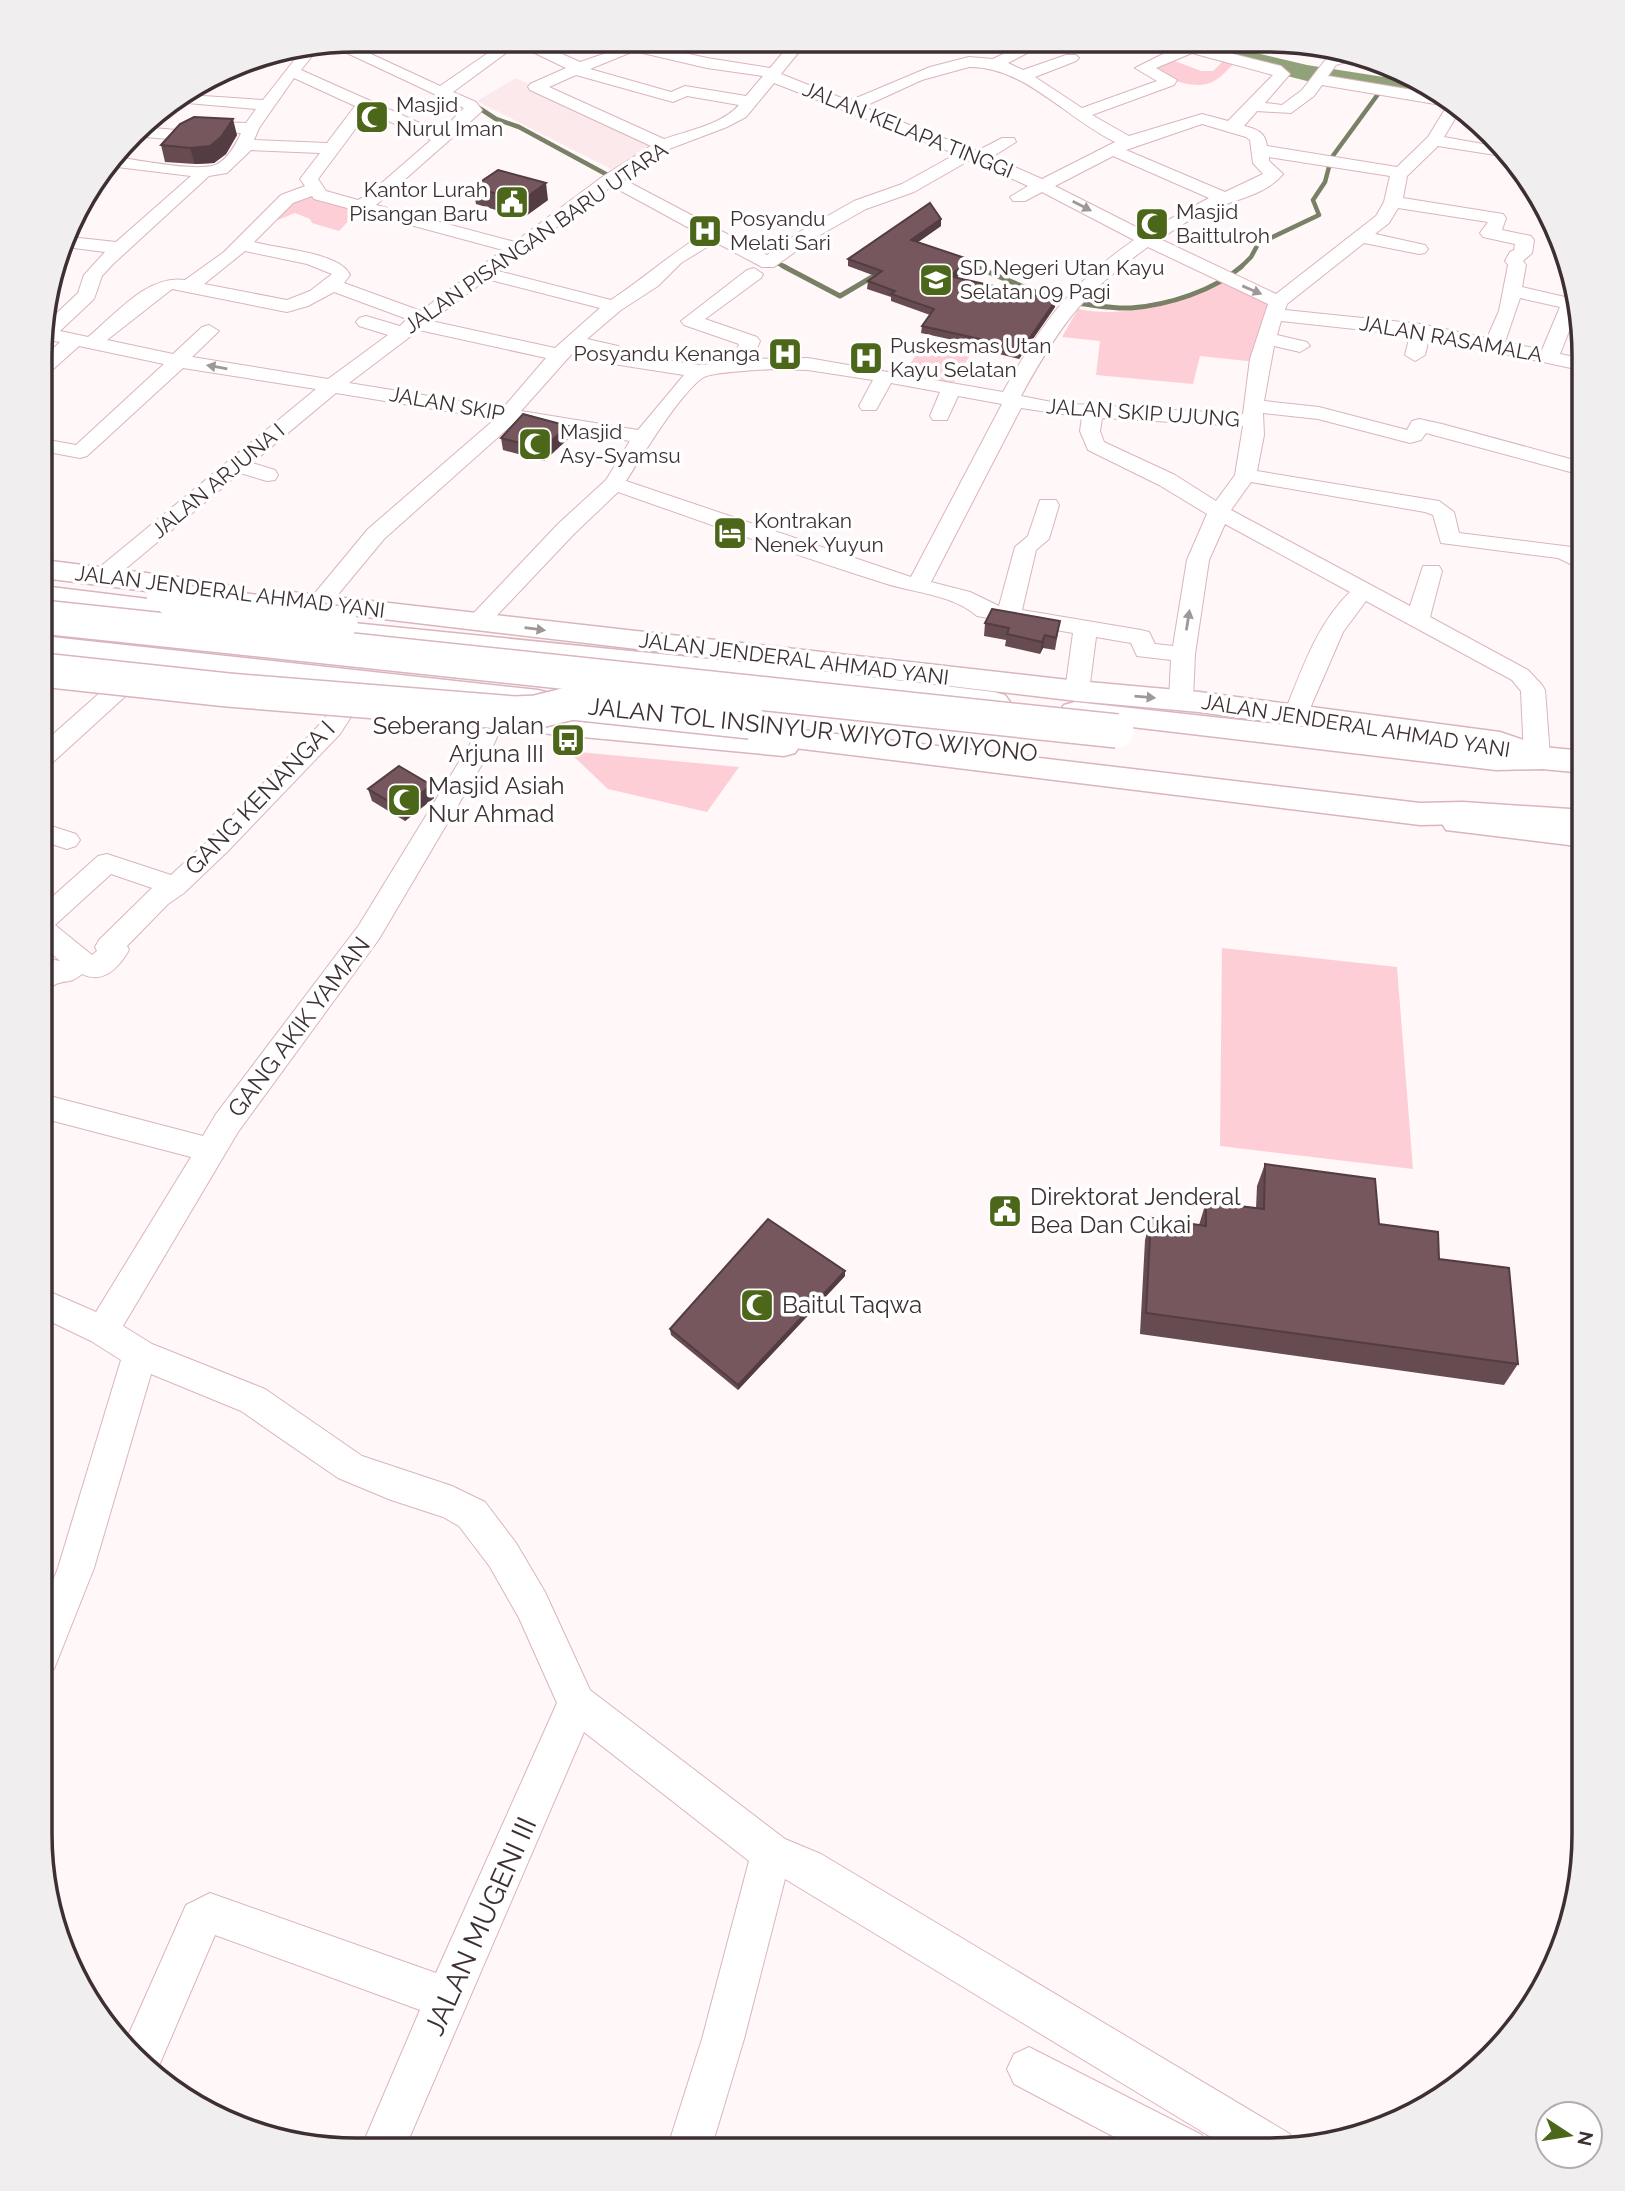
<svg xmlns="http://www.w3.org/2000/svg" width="1625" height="2191" font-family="Raleway,sans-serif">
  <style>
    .built { fill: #fce9ec }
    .green { fill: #feced7 }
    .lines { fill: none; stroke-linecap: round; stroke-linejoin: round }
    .stream-far1 { stroke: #788065; stroke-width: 4.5 }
    .stream { stroke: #788065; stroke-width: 5 }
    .river { fill: #91a27b; fill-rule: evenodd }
    .minor-casing { stroke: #dab5bc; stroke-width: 2 }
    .major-casing { stroke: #dab5bc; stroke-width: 3 }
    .highway-casing { stroke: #dab5bc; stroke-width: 3 }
    .minor { fill: #fff; fill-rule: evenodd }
    .major { fill: #fff; fill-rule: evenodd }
    .highway { fill: #fff; fill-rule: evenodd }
    .highway-bridge-far1-casing { stroke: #dab5bc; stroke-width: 28; stroke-linecap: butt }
    .highway-bridge-casing { stroke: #dab5bc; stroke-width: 36; stroke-linecap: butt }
    .highway-bridge-far1 { stroke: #fff; stroke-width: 26 }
    .highway-bridge { stroke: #fff; stroke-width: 33 }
    .wall { fill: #664b51 }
    .shaded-wall { fill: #533d42 }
    .building { fill: #77575e; stroke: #533d42; stroke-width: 2 }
    .oneway { fill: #9e9898 }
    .labels { text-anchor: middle; stroke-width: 7; stroke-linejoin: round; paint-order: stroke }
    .far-poi-label { font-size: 21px; fill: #3e3032; stroke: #fff; text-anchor: start }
    .far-street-label { font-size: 21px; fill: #3e3032; stroke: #fff }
    .poi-label { font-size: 24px; fill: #3e3032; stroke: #fff; text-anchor: start }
    .street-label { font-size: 24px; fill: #3e3032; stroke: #fff }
    .near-street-label { font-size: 28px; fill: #3e3032; stroke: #fff }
    .rim { fill: none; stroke: #3e3032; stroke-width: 3.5 }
  </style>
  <rect width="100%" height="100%" fill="#fff7f8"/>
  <path class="built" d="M516 78 531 85 657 145 619 173 477 101Z"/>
  <g class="green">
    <path d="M1225 59 1235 62C1229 68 1222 77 1214 81 1195 92 1163 77 1145 68L1175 61 1201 71H1213Z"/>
    <path d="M321 190 361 208 339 231 312 223 310 219 295 213 273 222 291 198Z"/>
    <path d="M1222 282 1274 305 1256 362 1200 356 1193 384 1096 375 1100 341 1062 337 1078 309C1126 319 1178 302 1222 282Z"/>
    <path d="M924 343 972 352 953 383 904 373Z"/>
    <path d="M568 751 739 767 707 812 608 789Z"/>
    <path d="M1222 948 1397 967 1413 1169 1220 1146Z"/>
  </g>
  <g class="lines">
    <g class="stream-far1">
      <path d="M470 102 496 119 519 127 615 179"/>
      <path d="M1332 157 1384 86"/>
      <path d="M770 259 787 268"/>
      <path d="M962 261 978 268"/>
      <path d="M1240 268 1251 257 1258 244 1319 215 1313 200 1325 182 1330 163"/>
    </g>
    <g class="stream">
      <path d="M783 266 840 296 884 270"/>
      <path d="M974 266 1055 300"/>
      <path d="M1076 303C1094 305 1112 309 1131 308 1168 305 1214 291 1242 266"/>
    </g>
    <path class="river" d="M1171 43H1214L1307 65 1422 83 1451 100 1442 102 1307 81 1175 48Z"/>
    <g class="minor-casing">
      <g id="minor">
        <path d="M418 40C439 40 495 37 510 50L453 92 476 102 482 110 480 113 376 205 515 242 602 177 651 146 530 90 528 87 530 84 566 68 516 44 514 41H533L580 62 618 49 629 41H647L644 44 707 58 770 68 792 42H807L781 74 849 101 930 67 969 57 993 59 1013 49 1001 42C1012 42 1026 39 1034 48L1031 51 1008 63 1023 70 1066 55H1076L1079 58 1076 61 1035 77 1082 108 1157 81 1135 68 1183 44 1217 43 1209 48 1281 66 1290 74 1265 103 1282 105 1302 90 1326 59 1337 55 1340 51 1353 55 1349 61 1336 65 1328 76 1443 95 1461 105 1462 107 1444 137 1494 146 1502 156 1438 146 1407 176 1403 198 1503 214 1506 218 1502 230 1531 236 1534 240 1532 253 1523 261 1526 265 1522 287 1565 297 1571 296 1575 316 1560 354 1585 359V371L1429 338 1425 355 1415 361 1405 355 1410 335 1281 321 1277 335 1307 342 1310 346 1300 352 1274 346 1264 401 1319 407 1407 430 1412 421 1419 419 1442 424 1585 463V476L1426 433 1421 440 1410 443 1318 419 1263 413 1264 435 1257 471 1439 501 1454 512 1459 533 1572 547 1585 555V571L1558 558 1441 543 1433 515 1425 512 1251 482 1231 510 1410 606 1423 566H1439L1442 571 1430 617 1528 670 1542 685 1545 690 1550 756 1546 762 1537 764 1528 762 1524 756 1521 691 1512 680 1366 601 1343 632 1305 720 1296 722 1287 720 1284 714C1301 672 1316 625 1350 592L1225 524 1209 560 1195 654 1193 700 1190 706 1181 708 1172 706 1169 700 1171 660 1137 656 1131 643 1096 637 1089 691 1086 696 1077 699 1068 696 1065 691 1073 633 977 616C953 595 916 593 887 584 797 556 707 523 618 492L574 534 485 628H469L465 623 469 618 558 524 606 480 630 441 515 422 384 539 326 609H310L307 604 310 599 368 529 495 419 336 393 252 463 275 470 278 475 275 480 267 481 240 473 111 581H95L92 576 95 571 316 389 183 368 87 456 80 458 43 451V439L76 445 164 364 79 346 50 372 43 374V358L60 342 43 339V326L78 293 84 275 105 252 66 247 70 237 116 242 191 176 109 166 116 157C138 160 196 172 215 165 228 160 236 144 241 133L198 131 180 140 134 136 141 127 177 130 195 121 246 123 256 109 176 102 189 95 263 100 303 49 320 46 301 70 440 132 464 108 330 45 345 42 440 86 488 53 425 45ZM634 51 707 68 763 76 746 96 685 86 671 92 590 69ZM1192 53 1273 75 1228 121 1202 114 1129 136 1092 115 1174 85 1177 80 1156 68ZM969 67C1024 66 1067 119 1115 142L1042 179 992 157 1016 142 1014 138H1002L977 151 863 107 922 80ZM576 75 673 102 687 96 739 105C723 124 687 131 664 139L549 87ZM294 78 355 106 327 143 254 140 259 128ZM774 83 956 154 902 184 854 201 801 231 767 255 623 179 669 149 727 127 746 117ZM1322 85 1447 106 1428 137 1397 167 1267 146C1265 132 1257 129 1244 126L1257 111 1291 113 1314 96ZM368 112 431 140 369 194 358 200 326 191 318 179ZM1202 124 1246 137 1250 140 1253 163 1263 174 1225 192 1126 150ZM251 150 320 153 300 179 305 186 281 195 224 252 185 280C148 274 116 314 88 337L60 331 94 299 102 276 112 265 209 176 227 173ZM1113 156 1209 198 1146 232 1055 186ZM1269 157 1390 176 1384 202 1376 216 1276 294 1160 239C1175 229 1191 218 1208 211 1232 200 1265 196 1283 174L1269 161ZM970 160 1028 186 1010 197 1013 201H1025L1042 192 1134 240C1068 286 1042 323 1003 392L808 358 753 359 760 341 757 337 705 319 761 278 763 274 754 268 747 270 681 321 684 325 739 344 733 362 700 365 626 355 618 346 587 339 621 310 658 286 681 263 715 242 762 267H774L813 239 866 209 914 192ZM612 186 702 235C670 254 643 279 611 300L498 271ZM312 196 314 199 503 250 421 311 344 283 350 275C340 252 277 249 254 242L293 203ZM1398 208 1488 222 1480 233 1483 237 1515 244 1514 250 1510 252 1505 261 1508 265 1499 311 1487 338 1421 324 1285 310 1287 304 1364 243 1419 254 1425 253 1428 249 1425 245 1375 234 1389 223ZM1148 247 1268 304 1250 359 1243 414 1057 403 1021 396C1059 327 1082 293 1148 247ZM245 251 307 264 332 274 310 291 287 300 204 284ZM487 279 600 308 555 348 431 321ZM172 289 287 312 308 306 334 292 407 319 400 326 366 316 359 318 356 322 359 326 388 335 328 379 192 357 219 331 209 325 202 327 173 354 107 340ZM1520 298 1560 307 1542 350 1505 342ZM419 330 546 358 503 408 349 383ZM577 348 604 354 613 364 684 375 638 430 521 411ZM774 369 808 370 873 380 859 406 862 410H876L891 383 940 392 930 416 933 420H947L958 396 1002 404 911 577 626 481C641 458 682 390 704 377 715 372 759 370 774 369ZM1021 408 1082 417 1080 431 1088 450 1159 485 1207 514 1187 560 1173 646 1155 644 1149 632 1141 630 1022 610 1036 550 1049 539 1059 505 1056 500H1040L1028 536 1015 547 999 606 970 592 931 582ZM1102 418 1243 426 1235 475 1216 501 1175 475 1104 442 1100 431Z"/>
        <path d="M121 679 130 682 133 687 130 692 51 764 42 766V744L112 682Z"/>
        <path d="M344 701 353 703 356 709 340 734 228 851 184 893 168 904 127 946 129 950C118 969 103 984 82 974 71 983 70 980 59 983 54 984 48 990 42 991V965L54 960 60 961 42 945V906L98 856 107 854 171 875 210 839 322 722 335 703ZM111 874 152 888 99 940 95 947 97 951 92 955 55 925Z"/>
        <path d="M492 713 501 715 504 721 494 744 379 939 238 1132 123 1326 152 1344 265 1389 362 1456 452 1486 485 1502 516 1543 545 1592 590 1690 785 1839 821 1854 1290 2134 1294 2145 1269 2151H1234L785 1879 744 2039 711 2149H667L702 2039 749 1861 584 1732 405 2148H361L420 2010 215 1935 155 2075 123 2047 186 1905 210 1893 436 1973 557 1703 519 1618 490 1567 459 1526 443 1517 391 1500 338 1478 241 1411 151 1374 94 1568 54 1669 41 1674V1611L58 1568 121 1360 91 1341 41 1317V1288L96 1312 191 1157 42 1118V1094L203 1136 216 1114 359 925 470 744 483 715Z"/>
        <path d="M42 823 76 834 80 840 76 846 67 849 42 841Z"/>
        <path d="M1029 2047 1202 2135 1208 2151 1139 2150 1014 2084 1007 2069 1014 2054Z"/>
      </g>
    </g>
    <g class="major-casing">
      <g id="major">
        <path d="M43 560 218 582 228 585 233 591 228 597 218 600 43 578Z"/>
        <path d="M292 592 1077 681 1199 692 1500 732 1553 750 1558 758 1553 766 1542 769 1496 753 1199 712 1077 701 282 607 277 601 282 595Z"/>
        <path d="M499 711 784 734 795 737 800 745 795 753 784 756 488 728 483 721 488 714Z"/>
        <path d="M1458 810 1585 823V847L1446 830 1441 822 1446 814Z"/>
      </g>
    </g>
    <g class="highway-casing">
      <g id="highway">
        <path d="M43 586 205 606 216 609 220 615 216 621 205 624 43 604Z"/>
        <path d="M303 618 770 665 994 692 1005 695 1010 702 1005 709 994 712 770 685 292 634 288 627 292 620Z"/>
        <path d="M42 636 538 690 549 693 554 700 549 707 538 710 42 655Z"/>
        <path d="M1075 702 1496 748 1542 747 1585 751V773L1542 769 1496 770 1064 719 1059 712 1064 705Z"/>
        <path d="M709 719 1420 803 1463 802 1585 810V834L1463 824 1420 825 698 736 693 729 698 722Z"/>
      </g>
    </g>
    <use href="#minor" class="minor"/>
    <use href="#major" class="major"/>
    <use href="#highway" class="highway"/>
    <g class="highway-bridge-far1-casing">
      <path id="highway-bridge-far1" d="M160 598 185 601"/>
    </g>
    <g class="highway-bridge-casing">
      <g id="highway-bridge">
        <path d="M172 600 341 623"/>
        <path d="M42 617 1117 731"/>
        <path d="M42 670 228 690 515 713 536 712 572 703 750 722"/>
      </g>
    </g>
    <use href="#highway-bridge-far1" class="highway-bridge-far1"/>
    <use href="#highway-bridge" class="highway-bridge"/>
  </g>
  <g class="wall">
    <path d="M237 135 226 154 214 163 195 164 165 162 161 145Z"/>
    <path d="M473 187 548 200 523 218 476 204Z"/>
    <path d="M941 226 918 242 971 260 970 267 956 278 1055 307 1019 359 999 354V350L921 333 922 326 930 315 891 301V297L867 289 868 281 875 276 848 266V259Z"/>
    <path d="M501 438H569L544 461 503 450Z"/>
    <path d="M1060 621 1055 650 1043 648 1040 654 1005 646 1006 640 984 636 985 623Z"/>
    <path d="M368 789 434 798 405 821 372 801Z"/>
    <path d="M1265 1164 1379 1224 1439 1259 1518 1364 1504 1385 1140 1334 1145 1240 1151 1218 1199 1225 1206 1202 1256 1208 1257 1186Z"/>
    <path d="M845 1276 738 1390 671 1335 670 1329Z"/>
  </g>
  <g class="shaded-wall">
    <path d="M233 119 237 135 226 154 214 163 195 164 190 148Z"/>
    <path d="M546 183 548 200 523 218 521 201Z"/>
    <path d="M941 219V226L911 247V240Z"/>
    <path d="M971 260 970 267 949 283V276Z"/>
    <path d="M1056 300 1055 307 1019 359 1020 352Z"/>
    <path d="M568 426 569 438 544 461 542 449Z"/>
    <path d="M1045 635 1043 648 1040 654 1042 642Z"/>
    <path d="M431 785 434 798 405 821 402 809Z"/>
    <path d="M845 1271V1276L738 1390V1385Z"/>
  </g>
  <g class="building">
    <path d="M194 117 233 119 221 137 210 146 190 148 161 145 180 124Z"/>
    <path d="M498 170 546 183 521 201 473 187Z"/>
    <path d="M930 203 941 219 911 240 971 260 949 276 1056 300 1020 352 999 347 1002 344 922 326 934 309 891 294 895 291 868 281 882 271 848 259Z"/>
    <path d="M523 414 568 426 542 449 501 438Z"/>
    <path d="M992 609 1060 621 1056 638 1045 635 1042 642 1007 634 1009 628 985 623Z"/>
    <path d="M399 766 431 785 402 809 368 789Z"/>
    <path d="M1265 1164 1375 1179 1379 1224 1438 1232 1439 1259 1509 1268 1518 1364 1146 1313 1151 1218 1206 1226V1202L1264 1209Z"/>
    <path d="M768 1219 845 1271 738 1385 670 1329Z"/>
  </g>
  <defs><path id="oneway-solid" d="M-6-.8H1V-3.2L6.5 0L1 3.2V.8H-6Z" transform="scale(1.75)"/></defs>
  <g class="oneway">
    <use href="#oneway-solid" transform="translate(1082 206) rotate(27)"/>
    <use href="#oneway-solid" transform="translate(1252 290) rotate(23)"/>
    <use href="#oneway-solid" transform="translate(217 367) rotate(-170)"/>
    <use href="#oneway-solid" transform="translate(1188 620) rotate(-81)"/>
    <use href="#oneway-solid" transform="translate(535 629) rotate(7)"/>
    <use href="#oneway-solid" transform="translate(1145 697) rotate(5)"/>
  </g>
  <defs>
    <g id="mosque-square" transform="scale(1.75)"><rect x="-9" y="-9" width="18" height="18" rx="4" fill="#4c6719" stroke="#fff"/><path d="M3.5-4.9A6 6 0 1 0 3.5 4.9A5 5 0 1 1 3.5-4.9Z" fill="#fff"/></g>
    <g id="civic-square" transform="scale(1.75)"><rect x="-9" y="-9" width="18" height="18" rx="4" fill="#4c6719" stroke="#fff"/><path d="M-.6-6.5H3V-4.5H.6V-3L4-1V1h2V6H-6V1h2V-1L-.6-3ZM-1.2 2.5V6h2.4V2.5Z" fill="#fff"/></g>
    <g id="hospital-square" transform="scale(1.75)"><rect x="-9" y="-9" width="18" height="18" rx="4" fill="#4c6719" stroke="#fff"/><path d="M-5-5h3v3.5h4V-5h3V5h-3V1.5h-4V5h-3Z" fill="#fff"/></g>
    <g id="school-square" transform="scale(1.75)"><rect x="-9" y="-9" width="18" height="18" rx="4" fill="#4c6719" stroke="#fff"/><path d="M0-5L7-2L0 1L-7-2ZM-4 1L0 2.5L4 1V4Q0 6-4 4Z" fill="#fff"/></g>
    <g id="hotel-square" transform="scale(1.75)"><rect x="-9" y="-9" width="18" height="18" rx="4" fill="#4c6719" stroke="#fff"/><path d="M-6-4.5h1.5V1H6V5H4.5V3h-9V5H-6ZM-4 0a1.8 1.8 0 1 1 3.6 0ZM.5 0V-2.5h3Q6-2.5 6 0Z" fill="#fff"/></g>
    <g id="bus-square" transform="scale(1.75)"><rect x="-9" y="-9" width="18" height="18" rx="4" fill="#4c6719" stroke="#fff"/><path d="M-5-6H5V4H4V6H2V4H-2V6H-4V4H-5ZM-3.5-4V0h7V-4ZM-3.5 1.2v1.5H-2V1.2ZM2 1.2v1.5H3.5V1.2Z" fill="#fff"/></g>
  </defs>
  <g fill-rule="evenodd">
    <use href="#mosque-square" x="372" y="117"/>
    <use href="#civic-square" x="512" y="202"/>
    <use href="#mosque-square" x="1152" y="224"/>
    <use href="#hospital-square" x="705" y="231"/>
    <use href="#school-square" x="936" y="280"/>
    <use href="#hospital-square" x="785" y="354"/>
    <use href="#hospital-square" x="866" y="358"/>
    <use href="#mosque-square" x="535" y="444"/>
    <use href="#hotel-square" x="730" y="533"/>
    <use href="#bus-square" x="568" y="740"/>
    <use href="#mosque-square" x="404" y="800"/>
    <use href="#civic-square" x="1005" y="1211"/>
    <use href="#mosque-square" x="757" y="1305"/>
  </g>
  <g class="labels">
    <g class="far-poi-label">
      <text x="396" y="112">Masjid<tspan x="396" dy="24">Nurul Iman</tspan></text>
      <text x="488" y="197" text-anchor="end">Kantor Lurah<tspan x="488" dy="24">Pisangan Baru</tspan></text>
      <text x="1176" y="219">Masjid<tspan x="1176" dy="24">Baittulroh</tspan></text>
      <text x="730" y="226">Posyandu<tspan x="730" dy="24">Melati Sari</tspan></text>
      <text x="960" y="275">SD Negeri Utan Kayu<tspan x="960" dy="24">Selatan 09 Pagi</tspan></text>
      <text x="890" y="353">Puskesmas Utan<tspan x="890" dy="24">Kayu Selatan</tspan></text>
      <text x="760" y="361" text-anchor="end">Posyandu Kenanga</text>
      <text x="560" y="439">Masjid<tspan x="560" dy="24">Asy-Syamsu</tspan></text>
      <text x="754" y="528">Kontrakan<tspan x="754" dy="24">Nenek Yuyun</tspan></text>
    </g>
    <g class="far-street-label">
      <text transform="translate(908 130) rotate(22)" y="7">JALAN KELAPA TINGGI</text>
      <text transform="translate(536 238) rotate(-35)" y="7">JALAN PISANGAN BARU UTARA</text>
      <text transform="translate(1451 339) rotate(10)" y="7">JALAN RASAMALA</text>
      <text transform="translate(447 404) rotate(10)" y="7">JALAN SKIP</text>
      <text transform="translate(1143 413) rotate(4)" y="7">JALAN SKIP UJUNG</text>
      <text transform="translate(218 481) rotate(-40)" y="7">JALAN ARJUNA I</text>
      <text transform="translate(230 592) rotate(7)" y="7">JALAN JENDERAL AHMAD YANI</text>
      <text transform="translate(794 659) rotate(7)" y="7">JALAN JENDERAL AHMAD YANI</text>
      <text transform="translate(1356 726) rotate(9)" y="7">JALAN JENDERAL AHMAD YANI</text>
    </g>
    <g class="poi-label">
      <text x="544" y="734" text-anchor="end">Seberang Jalan<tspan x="544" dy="28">Arjuna III</tspan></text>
      <text x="428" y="794">Masjid Asiah<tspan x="428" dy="28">Nur Ahmad</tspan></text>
      <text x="1030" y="1205">Direktorat Jenderal<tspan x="1030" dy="28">Bea Dan Cukai</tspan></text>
      <text x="782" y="1313">Baitul Taqwa</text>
    </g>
    <g class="street-label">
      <text transform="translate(813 730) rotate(6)" y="8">JALAN TOL INSINYUR WIYOTO WIYONO</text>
      <text transform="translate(260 798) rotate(-46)" y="8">GANG KENANGA I</text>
      <text transform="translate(299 1027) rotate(-53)" y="8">GANG AKIK YAMAN</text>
    </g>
    <g class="near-street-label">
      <text transform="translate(480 1926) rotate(-66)" y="10">JALAN MUGENI III</text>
    </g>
  </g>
  <path d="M0 0H1625V2191H0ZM356 52H1268A304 304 0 0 1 1572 356V1834A304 304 0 0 1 1268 2138H356A304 304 0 0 1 52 1834V356A304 304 0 0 1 356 52Z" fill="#f0eeef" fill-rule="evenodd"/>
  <path class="rim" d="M356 52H1268A304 304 0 0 1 1572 356V1834A304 304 0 0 1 1268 2138H356A304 304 0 0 1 52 1834V356A304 304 0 0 1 356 52Z"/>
  <g transform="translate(1569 2135) rotate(102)"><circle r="33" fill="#ffffff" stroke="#b2acad" stroke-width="2"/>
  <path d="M0-5L12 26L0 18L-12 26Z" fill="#4c6719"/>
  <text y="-10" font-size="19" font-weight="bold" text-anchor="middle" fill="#3e3032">N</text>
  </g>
</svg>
